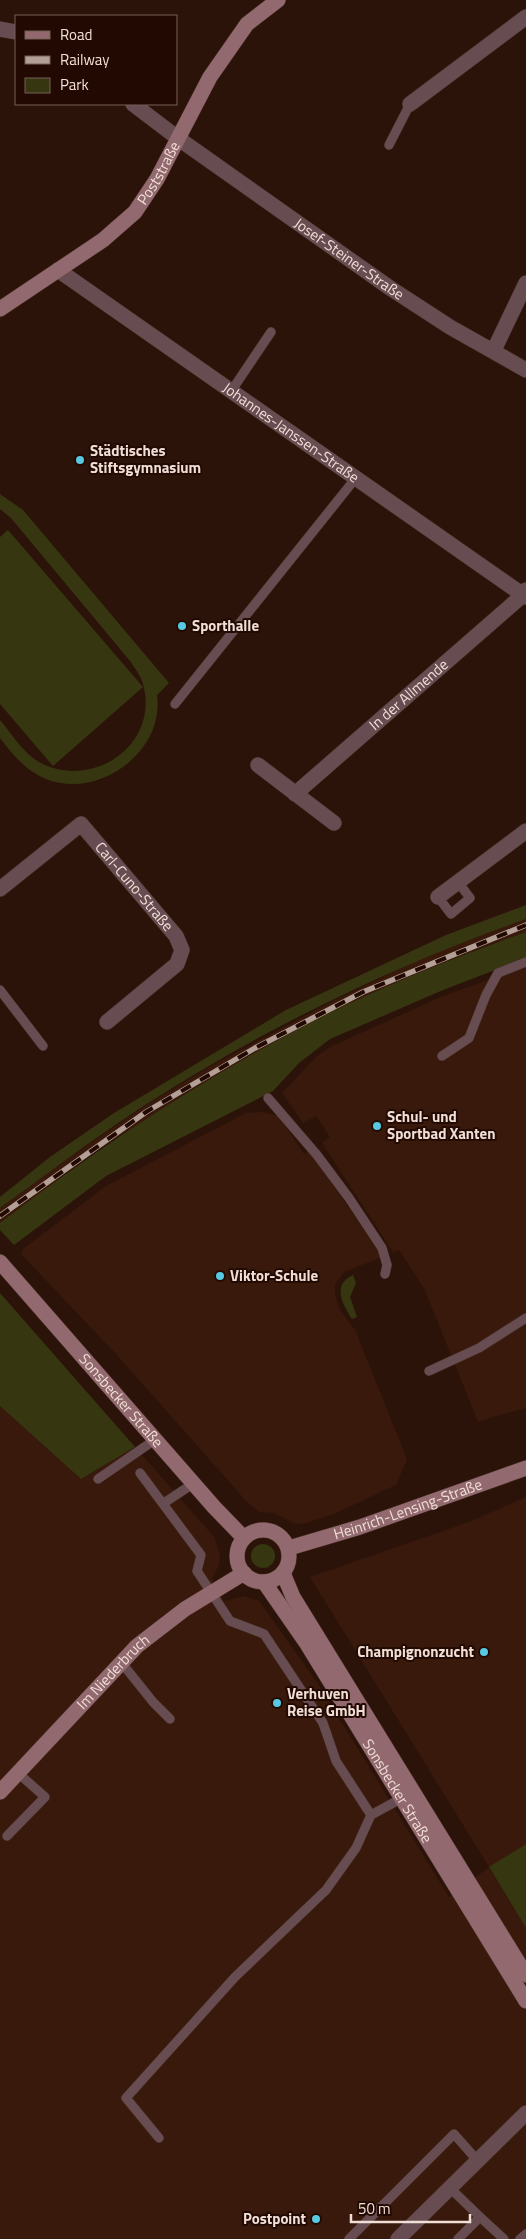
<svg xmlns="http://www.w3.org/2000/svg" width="526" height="2239" font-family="'Titillium Web',sans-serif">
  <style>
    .built { fill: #39190b }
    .green { fill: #363711 }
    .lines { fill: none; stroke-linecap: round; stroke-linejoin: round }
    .lane-casing { stroke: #483026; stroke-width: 10 }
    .street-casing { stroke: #483026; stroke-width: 16 }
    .secondary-casing { stroke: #483026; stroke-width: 16 }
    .lane { stroke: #674d51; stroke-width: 9 }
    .street { stroke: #674d51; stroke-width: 15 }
    .secondary { stroke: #92696f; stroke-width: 15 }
    .rail-casing { stroke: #b39f96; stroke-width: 5.5 }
    .rail { stroke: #220a02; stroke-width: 4; stroke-dasharray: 11; stroke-linecap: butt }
    .poi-dot { fill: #57c9e2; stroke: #220a02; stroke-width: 2 }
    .labels { text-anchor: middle; stroke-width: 4; stroke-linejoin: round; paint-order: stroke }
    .street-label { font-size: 15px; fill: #f1dfd7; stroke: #220a02 }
    .poi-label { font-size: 15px; font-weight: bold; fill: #f1dfd7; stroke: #220a02; text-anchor: start }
  </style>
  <rect width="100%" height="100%" fill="#2c1309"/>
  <g class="built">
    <path d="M526 919V932L478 949 351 1003 304 1027 200 1085 93 1153 0 1223V1208L50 1171 143 1107 211 1066 331 1002 406 966 484 933Z"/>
    <path d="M526 966V1408L492 1417 478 1422 424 1288 399 1250 393 1252 322 1143 330 1137 316 1116 303 1123 282 1093 317 1056 332 1046 441 997Z"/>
    <path d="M263 1112 278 1116 304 1154 310 1151 382 1257 344 1272 335 1284V1295L340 1310 355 1330 407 1459 396 1485 334 1514 303 1524 294 1523 273 1513 260 1512 248 1503 116 1354 21 1254 23 1249 106 1186 246 1113Z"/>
    <path d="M0 1406 81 1479 135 1447 215 1538 220 1556 219 1565 212 1579 224 1601 244 1596 259 1601 318 1684 449 1897 489 1867 310 1577 469 1522 526 1497V1844L489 1868 526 1928V2239H0Z"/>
  </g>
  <g class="green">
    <path d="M0 494 23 510 169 683 157 695C165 752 98 800 46 779 25 770 13 755 0 738V720C12 734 23 753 39 762 92 791 160 745 143 684 141 676 135 668 130 661L11 518 0 509Z"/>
    <path d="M8 530 143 687 53 766 0 704V537Z"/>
    <path d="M526 905V919C392 966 261 1030 142 1107 93 1139 47 1174 0 1208V1197L50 1157 114 1113 286 1010 446 935Z"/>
    <path d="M526 932V958L443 990 330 1039 299 1063 273 1091 106 1176 14 1245 0 1230V1223C96 1149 196 1083 304 1026 375 989 451 959 526 932Z"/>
    <path d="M353 1275 356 1283 350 1297 357 1317 352 1319C342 1303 332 1285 353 1275Z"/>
    <path d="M0 1293 135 1447 81 1479 0 1406Z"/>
    <circle cx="263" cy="1556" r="12"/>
    <path d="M526 1844V1928L489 1867Z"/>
  </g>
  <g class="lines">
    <g class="lane-casing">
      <g id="lane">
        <path d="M389 145 410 104"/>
        <path d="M232 390 271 332"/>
        <path d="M175 704 355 479"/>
        <path d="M438 897 451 914 470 898 458 882"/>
        <path d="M0 990 43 1046"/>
        <path d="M442 1056 469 1038 486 995 498 973 526 962"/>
        <path d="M268 1098 317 1155 349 1198 382 1248 387 1265 385 1274"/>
        <path d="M429 1371 479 1348 526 1318"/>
        <path d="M140 1473 201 1555 197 1571 230 1621 264 1634 323 1723 336 1761 371 1815"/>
        <path d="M98 1479 156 1439"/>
        <path d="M164 1503 194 1483"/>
        <path d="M121 1662 153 1702 170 1719"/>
        <path d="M7 1836 45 1797 18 1773"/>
        <path d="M159 2138 126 2098 235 1977 326 1890 356 1848 371 1815 404 1797"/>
        <path d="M450 2188 480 2217 458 2239"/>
        <path d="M480 2217 504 2239"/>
        <path d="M349 2239 454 2134 477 2160"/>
        <path d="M520 2239 526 2234"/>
      </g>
    </g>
    <g class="street-casing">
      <g id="street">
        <path d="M0 29 16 32"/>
        <path id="s1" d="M133 104 179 139 390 288 450 327 526 370"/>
        <path d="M410 104 526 17"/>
        <path id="s2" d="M58 270 526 597"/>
        <path d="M494 350 526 283"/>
        <path d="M258 765 334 823"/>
        <path id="s3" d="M295 794 523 595 526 590"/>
        <path id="s4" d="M0 889 81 824 176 936 182 950 177 964 107 1022"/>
        <path d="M438 897 526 831"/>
        <path d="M398 2239 526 2113"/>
      </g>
    </g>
    <g class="secondary-casing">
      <g id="secondary">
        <path id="s5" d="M0 309 103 240 135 212 157 179 210 77 247 24 278 0"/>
        <path id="s6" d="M0 1262 214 1507 244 1538"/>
        <circle cx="263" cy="1556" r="26"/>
        <path id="s7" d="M289 1548 360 1527 526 1468"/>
        <path d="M283 1573 293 1597 526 1975"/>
        <path id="s8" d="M264 1582 307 1644 526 2001"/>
        <path id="s9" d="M0 1792 137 1646 185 1609 244 1573"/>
      </g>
    </g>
    <use href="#lane" class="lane"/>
    <use href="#street" class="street"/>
    <use href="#secondary" class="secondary"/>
    <g class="rail-casing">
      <path id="rail" d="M0 1216 146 1112 255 1048 363 992 526 925"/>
    </g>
    <use href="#rail" class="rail"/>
  </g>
  <g class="poi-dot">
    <circle cx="80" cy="460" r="5"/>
    <circle cx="182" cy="626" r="5"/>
    <circle cx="377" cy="1126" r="5"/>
    <circle cx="220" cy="1276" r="5"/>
    <circle cx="484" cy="1652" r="5"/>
    <circle cx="277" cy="1703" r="5"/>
    <circle cx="316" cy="2219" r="5"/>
  </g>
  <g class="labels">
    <g class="street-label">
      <text dy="5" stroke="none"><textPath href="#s5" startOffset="212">Poststraße</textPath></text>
      <text dy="5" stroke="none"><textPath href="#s1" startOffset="266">Josef-Steiner-Straße</textPath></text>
      <text dy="5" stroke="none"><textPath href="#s2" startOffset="284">Johannes-Janssen-Straße</textPath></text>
      <text dy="5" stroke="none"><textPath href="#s3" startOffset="151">In der Allmende</textPath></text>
      <text dy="5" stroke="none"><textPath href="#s4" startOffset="186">Carl-Cuno-Straße</textPath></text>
      <text dy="5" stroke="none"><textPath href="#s6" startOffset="184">Sonsbecker Straße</textPath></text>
      <text dy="5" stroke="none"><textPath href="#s7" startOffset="125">Heinrich-Lensing-Straße</textPath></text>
      <text dy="5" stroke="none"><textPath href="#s9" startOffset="165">Im Niederbruch</textPath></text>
      <text dy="5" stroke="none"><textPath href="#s8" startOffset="248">Sonsbecker Straße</textPath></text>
    </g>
    <g class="poi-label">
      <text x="90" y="456">Städtisches<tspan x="90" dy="17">Stiftsgymnasium</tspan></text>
      <text x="192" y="631">Sporthalle</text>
      <text x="387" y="1122">Schul- und<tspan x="387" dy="17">Sportbad Xanten</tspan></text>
      <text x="230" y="1281">Viktor-Schule</text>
      <text x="474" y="1657" text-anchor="end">Champignonzucht</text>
      <text x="287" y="1699">Verhuven<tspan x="287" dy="17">Reise GmbH</tspan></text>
      <text x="306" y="2224" text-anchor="end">Postpoint</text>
    </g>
  </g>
  <rect x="15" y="15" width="162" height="90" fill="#220a02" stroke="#755f57"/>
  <rect x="25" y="31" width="25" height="8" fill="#92696f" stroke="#755f57"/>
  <text x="60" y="40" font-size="15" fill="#f1dfd7">Road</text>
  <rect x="25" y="56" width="25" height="8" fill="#b39f96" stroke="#755f57"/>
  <text x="60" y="65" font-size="15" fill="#f1dfd7">Railway</text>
  <rect x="25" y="78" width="25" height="15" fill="#363711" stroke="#755f57"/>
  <text x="60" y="90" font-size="15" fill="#f1dfd7">Park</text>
  <path d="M351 2214v8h119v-8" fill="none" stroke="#f1dfd7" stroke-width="2.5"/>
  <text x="358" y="2214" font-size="15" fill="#f1dfd7" stroke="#220a02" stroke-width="4" paint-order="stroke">50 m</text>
</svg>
